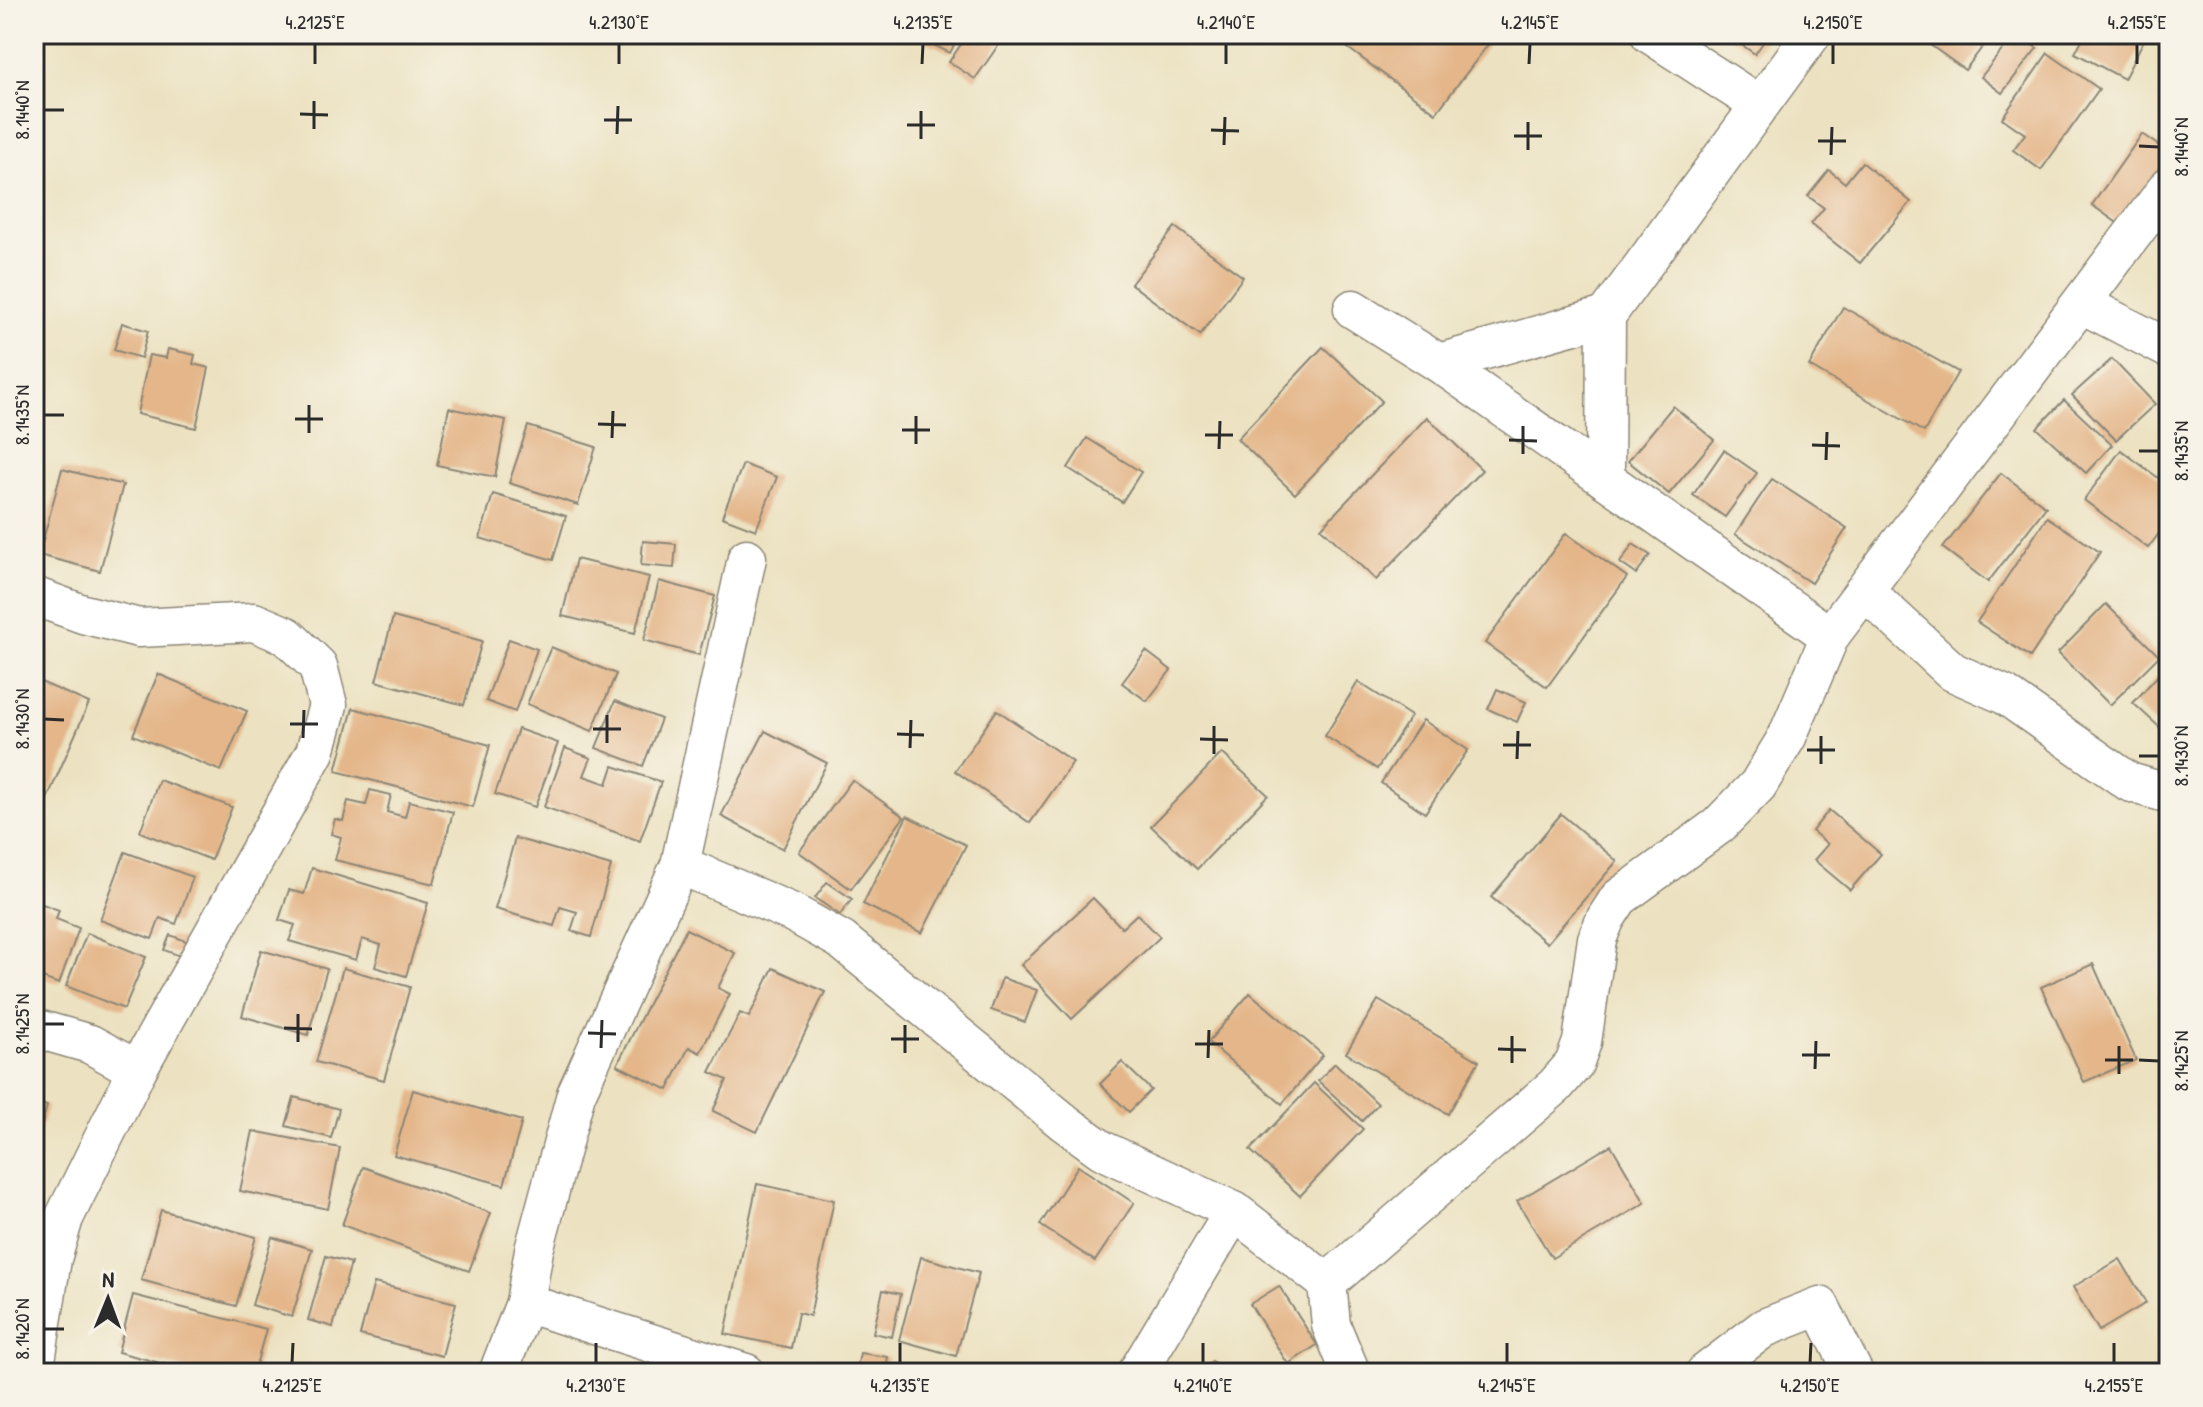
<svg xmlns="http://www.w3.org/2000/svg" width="2203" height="1407" font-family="'Patrick Hand',sans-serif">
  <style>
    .building { fill: #e4b689 }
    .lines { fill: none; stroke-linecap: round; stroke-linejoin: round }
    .minor-casing { stroke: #8c8676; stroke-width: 41 }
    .minor { stroke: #fff; stroke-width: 38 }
    .ticks { fill: none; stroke: #2b2b2b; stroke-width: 3 }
    .neatline { fill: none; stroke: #2b2b2b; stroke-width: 3 }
    .ticks-label { font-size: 20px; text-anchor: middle; fill: #2b2b2b }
  </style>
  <rect width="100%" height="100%" fill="#f7f3e8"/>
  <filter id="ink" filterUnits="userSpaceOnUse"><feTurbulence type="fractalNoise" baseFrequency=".0125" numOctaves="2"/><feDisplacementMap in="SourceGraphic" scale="16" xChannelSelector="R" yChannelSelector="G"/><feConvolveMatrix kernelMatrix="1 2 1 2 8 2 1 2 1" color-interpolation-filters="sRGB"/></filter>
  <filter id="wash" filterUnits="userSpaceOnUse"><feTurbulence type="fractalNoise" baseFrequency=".006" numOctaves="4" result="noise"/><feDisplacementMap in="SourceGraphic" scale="32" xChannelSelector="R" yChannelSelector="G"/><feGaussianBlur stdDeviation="1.8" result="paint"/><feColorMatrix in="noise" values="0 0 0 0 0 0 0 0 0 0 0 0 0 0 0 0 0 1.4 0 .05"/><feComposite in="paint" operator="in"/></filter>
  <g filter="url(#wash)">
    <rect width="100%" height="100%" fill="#ece2c1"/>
    <g id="blocks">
      <g class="building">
        <path d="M911 34H960L950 53Z"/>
        <path d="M968 34H1006L975 79 949 62Z"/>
        <path d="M1329 34H1496L1436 113Z"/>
        <path d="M1726 34H1769L1755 54Z"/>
        <path d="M1915 34H1992L1965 70Z"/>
        <path d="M2015 34 2037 48 2002 93 1981 77Z"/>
        <path d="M2085 34H2147L2124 79 2075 53Z"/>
        <path d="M2048 53 2099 89 2041 170 2013 150 2025 134 2002 118Z"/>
        <path d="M2142 134 2169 153V163L2123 227 2092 205Z"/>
        <path d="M1862 162 1911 202 1860 263 1811 224 1824 208 1808 196 1829 170 1845 183Z"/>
        <path d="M1175 227 1243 277 1200 335 1131 284Z"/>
        <path d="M1843 307 1958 372 1924 432 1809 366Z"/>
        <path d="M122 323 148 331 141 358 114 350Z"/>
        <path d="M1323 347 1382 401 1295 494 1237 439Z"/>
        <path d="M168 349 195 355 193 364 209 368 196 428 137 414 149 355 166 358Z"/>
        <path d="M2112 359 2155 404 2116 440 2072 395Z"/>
        <path d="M2064 400 2112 445 2086 473 2037 428Z"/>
        <path d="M1673 406 1714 440 1669 494 1628 461Z"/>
        <path d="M449 408 506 420 495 477 437 465Z"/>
        <path d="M1427 417 1482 470 1376 580 1321 528Z"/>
        <path d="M528 426 596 447 578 505 509 483Z"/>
        <path d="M1087 438 1141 472 1122 502 1068 468Z"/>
        <path d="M1724 450 1757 473 1725 517 1693 495Z"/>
        <path d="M2121 450 2169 486V520L2148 548 2084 500Z"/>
        <path d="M743 464 777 477 756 530 722 517Z"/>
        <path d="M62 469 123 485 100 571 39 555Z"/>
        <path d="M2001 473 2046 507 1988 582 1943 548Z"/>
        <path d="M1772 479 1847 528 1811 583 1735 534Z"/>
        <path d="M493 494 566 516 553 560 480 538Z"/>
        <path d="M2047 517 2100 552 2030 657 1977 622Z"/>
        <path d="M1566 533 1627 577 1547 687 1485 643Z"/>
        <path d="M643 541 676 544 674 568 641 565Z"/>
        <path d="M1633 544 1650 555 1636 574 1620 563Z"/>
        <path d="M576 559 649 577 635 633 562 616Z"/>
        <path d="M659 581 715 596 699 655 644 640Z"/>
        <path d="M2106 604 2159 656 2110 705 2058 653Z"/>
        <path d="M393 617 482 641 464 705 376 681Z"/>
        <path d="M509 639 537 649 515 712 486 701Z"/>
        <path d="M551 647 616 674 592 731 527 704Z"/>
        <path d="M1146 651 1171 670 1147 701 1122 683Z"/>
        <path d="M2169 663V736L2133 703Z"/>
        <path d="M158 674 247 711 221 771 133 735Z"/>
        <path d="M34 679 89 703 44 806 34 802Z"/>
        <path d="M1358 682 1411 716 1377 769 1325 736Z"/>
        <path d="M1497 689 1526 702 1517 722 1488 709Z"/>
        <path d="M615 701 661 719 643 766 596 748Z"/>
        <path d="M353 708 490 745 473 807 336 771Z"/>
        <path d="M997 710 1073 762 1030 823 955 771Z"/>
        <path d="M1423 720 1468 750 1425 813 1381 783Z"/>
        <path d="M518 729 558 743 535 807 495 794Z"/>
        <path d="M765 731 827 763 783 849 721 816Z"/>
        <path d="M565 748 591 758 584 776 607 784 613 766 661 782 640 841 544 807Z"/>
        <path d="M1222 753 1268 795 1197 869 1151 826Z"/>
        <path d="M159 780 232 807 211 860 140 832Z"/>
        <path d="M852 780 904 817 851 889 799 852Z"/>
        <path d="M370 790 391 795 387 812 405 817 409 801 453 812 434 884 335 860 341 837 331 834 335 819 343 821 348 801 366 805Z"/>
        <path d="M1829 810 1881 854 1850 890 1814 860 1828 844 1812 831Z"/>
        <path d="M1561 814 1617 861 1547 943 1491 897Z"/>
        <path d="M907 816 966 845 922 933 863 904Z"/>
        <path d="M515 838 611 866 591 937 571 931 577 912 560 907 554 926 495 909Z"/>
        <path d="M125 852 193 877 176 924 160 918 152 939 100 920Z"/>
        <path d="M312 868 428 903 406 976 375 967 381 945 362 939 356 960 289 941 295 925 279 920 289 890 304 894Z"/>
        <path d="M827 882 852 899 840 915 815 898Z"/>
        <path d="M1093 898 1122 928 1137 914 1160 937 1072 1019 1021 965Z"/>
        <path d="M34 901 59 910 56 919 79 928 59 984 34 975Z"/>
        <path d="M686 929 735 953 718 988 730 994 700 1053 689 1047 668 1090 617 1065Z"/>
        <path d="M87 933 146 957 124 1009 66 986Z"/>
        <path d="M170 935 197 945 191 960 164 950Z"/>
        <path d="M261 950 327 969 308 1035 242 1016Z"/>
        <path d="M2093 964 2136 1060 2084 1082 2041 987Z"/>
        <path d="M343 968 410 987 384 1080 316 1062Z"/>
        <path d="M773 968 825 992 757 1132 713 1111 727 1080 710 1072 740 1013 749 1017Z"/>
        <path d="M1002 978 1037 990 1025 1022 991 1010Z"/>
        <path d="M2169 992V1010L2160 1001Z"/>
        <path d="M1250 993 1323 1055 1282 1104 1208 1042Z"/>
        <path d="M1378 1000 1479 1061 1448 1114 1346 1053Z"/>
        <path d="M1122 1062 1151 1090 1129 1112 1100 1084Z"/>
        <path d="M1335 1063 1378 1104 1362 1121 1318 1081Z"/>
        <path d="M1314 1083 1363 1129 1300 1196 1250 1150Z"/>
        <path d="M413 1090 522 1121 504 1185 394 1155Z"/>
        <path d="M294 1097 339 1109 331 1138 286 1126Z"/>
        <path d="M34 1102 47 1106 35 1149H34Z"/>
        <path d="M253 1131 340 1148 328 1209 240 1191Z"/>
        <path d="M1611 1145 1645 1203 1552 1258 1517 1201Z"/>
        <path d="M1078 1166 1134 1203 1095 1261 1040 1225Z"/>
        <path d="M363 1167 491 1213 469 1271 342 1225Z"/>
        <path d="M757 1184 834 1200 810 1316 798 1313 791 1348 725 1334Z"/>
        <path d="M161 1210 256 1237 236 1306 141 1280Z"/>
        <path d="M272 1237 312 1249 292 1317 252 1305Z"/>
        <path d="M326 1256 351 1263 333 1327 308 1320Z"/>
        <path d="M921 1257 979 1273 956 1356 899 1340Z"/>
        <path d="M2120 1259 2146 1303 2099 1331 2073 1287Z"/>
        <path d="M374 1283 456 1303 442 1356 360 1335Z"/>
        <path d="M1279 1286 1317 1345 1288 1364 1250 1304Z"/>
        <path d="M883 1290 901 1294 892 1337 873 1333Z"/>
        <path d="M133 1295 266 1329 254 1373H199L118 1352Z"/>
        <path d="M860 1353 888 1357 885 1373H856Z"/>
        <path d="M1212 1361 1225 1373H1201Z"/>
      </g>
    </g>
  </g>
  <g filter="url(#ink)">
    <use href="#blocks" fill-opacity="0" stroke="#8c8676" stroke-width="2"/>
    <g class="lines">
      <g class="minor-casing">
        <g id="minor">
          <path d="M1650 34 1758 104"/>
          <path d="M2082 304 2169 349"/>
          <path d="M1353 309 1439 363 1830 636"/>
          <path d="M1439 363 1606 316"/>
          <path d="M1605 479 1606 316 1812 34"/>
          <path d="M1865 591 1953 672 2005 695 2129 782 2169 794"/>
          <path d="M34 596 83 614 139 628 254 622 287 636 318 666 328 705 315 752 137 1070 64 1218 52 1259 34 1373"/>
          <path d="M680 865 793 913 841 940 1065 1123 1102 1150 1234 1211 1327 1283 1331 1325 1351 1373"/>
          <path d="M34 1028 90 1044 137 1070"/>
          <path d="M1327 1283 1555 1086 1574 1064 1582 1042 1597 939 1606 918 1619 898 1718 826 1758 785 1787 737 1830 636 2169 186"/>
          <path d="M525 1303 746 1373"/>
          <path d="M498 1373 525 1303 534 1250 576 1094 680 865 747 558"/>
          <path d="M1137 1373 1234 1211"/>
          <path d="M1705 1373 1764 1328 1820 1306 1854 1373"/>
        </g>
      </g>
      <use href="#minor" class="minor"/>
    </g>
  </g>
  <path class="ticks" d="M315 64V44M619 64V44M922 64 923 44M1226 64V44M1529 64 1530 44M1833 64V44M2137 64V44M44 110H64M300 114 328 115M604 120H632M907 125H935M314 129V101M1211 130 1239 131M617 134 618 106M1514 136H1542M921 139V111M1818 141H1846M1224 145 1225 117M2139 146 2159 147M1528 150V122M1831 155 1832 127M44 415H64M295 419H323M598 424 626 425M902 430H930M309 433V405M1205 435H1233M612 438 613 411M1509 440 1537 441M916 444V416M1812 445 1840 446M1219 449 1220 421M2139 451H2159M1523 454V426M1826 460 1827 432M44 719 64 720M290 724H318M593 729H621M897 734 924 735M303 738 304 710M1200 739 1228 740M607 743V715M1503 745H1531M910 748 911 720M1807 750H1835M1214 754V726M2139 756H2159M1517 759 1518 731M1821 764V736M44 1024H64M284 1028 312 1029M588 1033 616 1034M891 1039H919M298 1042V1014M1195 1044H1223M601 1048 602 1020M1498 1049 1526 1050M905 1053V1025M1802 1055H1830M1208 1058 1209 1030M2105 1060H2133M2139 1060 2159 1061M1512 1063V1036M1815 1069 1816 1041M2119 1074V1046M44 1329H64M292 1363 293 1343M596 1363V1343M900 1363V1343M1203 1363V1343M1507 1363V1343M1810 1363 1811 1343M2114 1363V1343"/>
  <rect width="2203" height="1407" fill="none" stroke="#f7f3e8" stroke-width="88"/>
  <g transform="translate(108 1299) rotate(1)" stroke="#f7f3e8" stroke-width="6" paint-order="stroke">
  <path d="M0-6L14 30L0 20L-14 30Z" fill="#2b2b2b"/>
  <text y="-12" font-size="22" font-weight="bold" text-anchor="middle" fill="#2b2b2b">N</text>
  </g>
  <rect x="44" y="44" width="2115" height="1319" class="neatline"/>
  <g class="ticks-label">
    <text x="315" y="29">4.2125°E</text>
    <text x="619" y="29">4.2130°E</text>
    <text x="923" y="29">4.2135°E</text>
    <text x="1226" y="29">4.2140°E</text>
    <text x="1530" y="29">4.2145°E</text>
    <text x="1833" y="29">4.2150°E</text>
    <text x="2137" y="29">4.2155°E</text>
    <text transform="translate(22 110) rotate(-90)" y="7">8.1440°N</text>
    <text transform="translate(2181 147) rotate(-90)" y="7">8.1440°N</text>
    <text transform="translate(22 415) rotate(-90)" y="7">8.1435°N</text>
    <text transform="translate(2181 451) rotate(-90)" y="7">8.1435°N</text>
    <text transform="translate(22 719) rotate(-90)" y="7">8.1430°N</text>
    <text transform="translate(2181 756) rotate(-90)" y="7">8.1430°N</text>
    <text transform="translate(22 1024) rotate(-90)" y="7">8.1425°N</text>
    <text transform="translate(2181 1061) rotate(-90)" y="7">8.1425°N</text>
    <text transform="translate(22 1329) rotate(-90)" y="7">8.1420°N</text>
    <text x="292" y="1392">4.2125°E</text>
    <text x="596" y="1392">4.2130°E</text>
    <text x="900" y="1392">4.2135°E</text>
    <text x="1203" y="1392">4.2140°E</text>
    <text x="1507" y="1392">4.2145°E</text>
    <text x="1810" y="1392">4.2150°E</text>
    <text x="2114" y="1392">4.2155°E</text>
  </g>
</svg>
